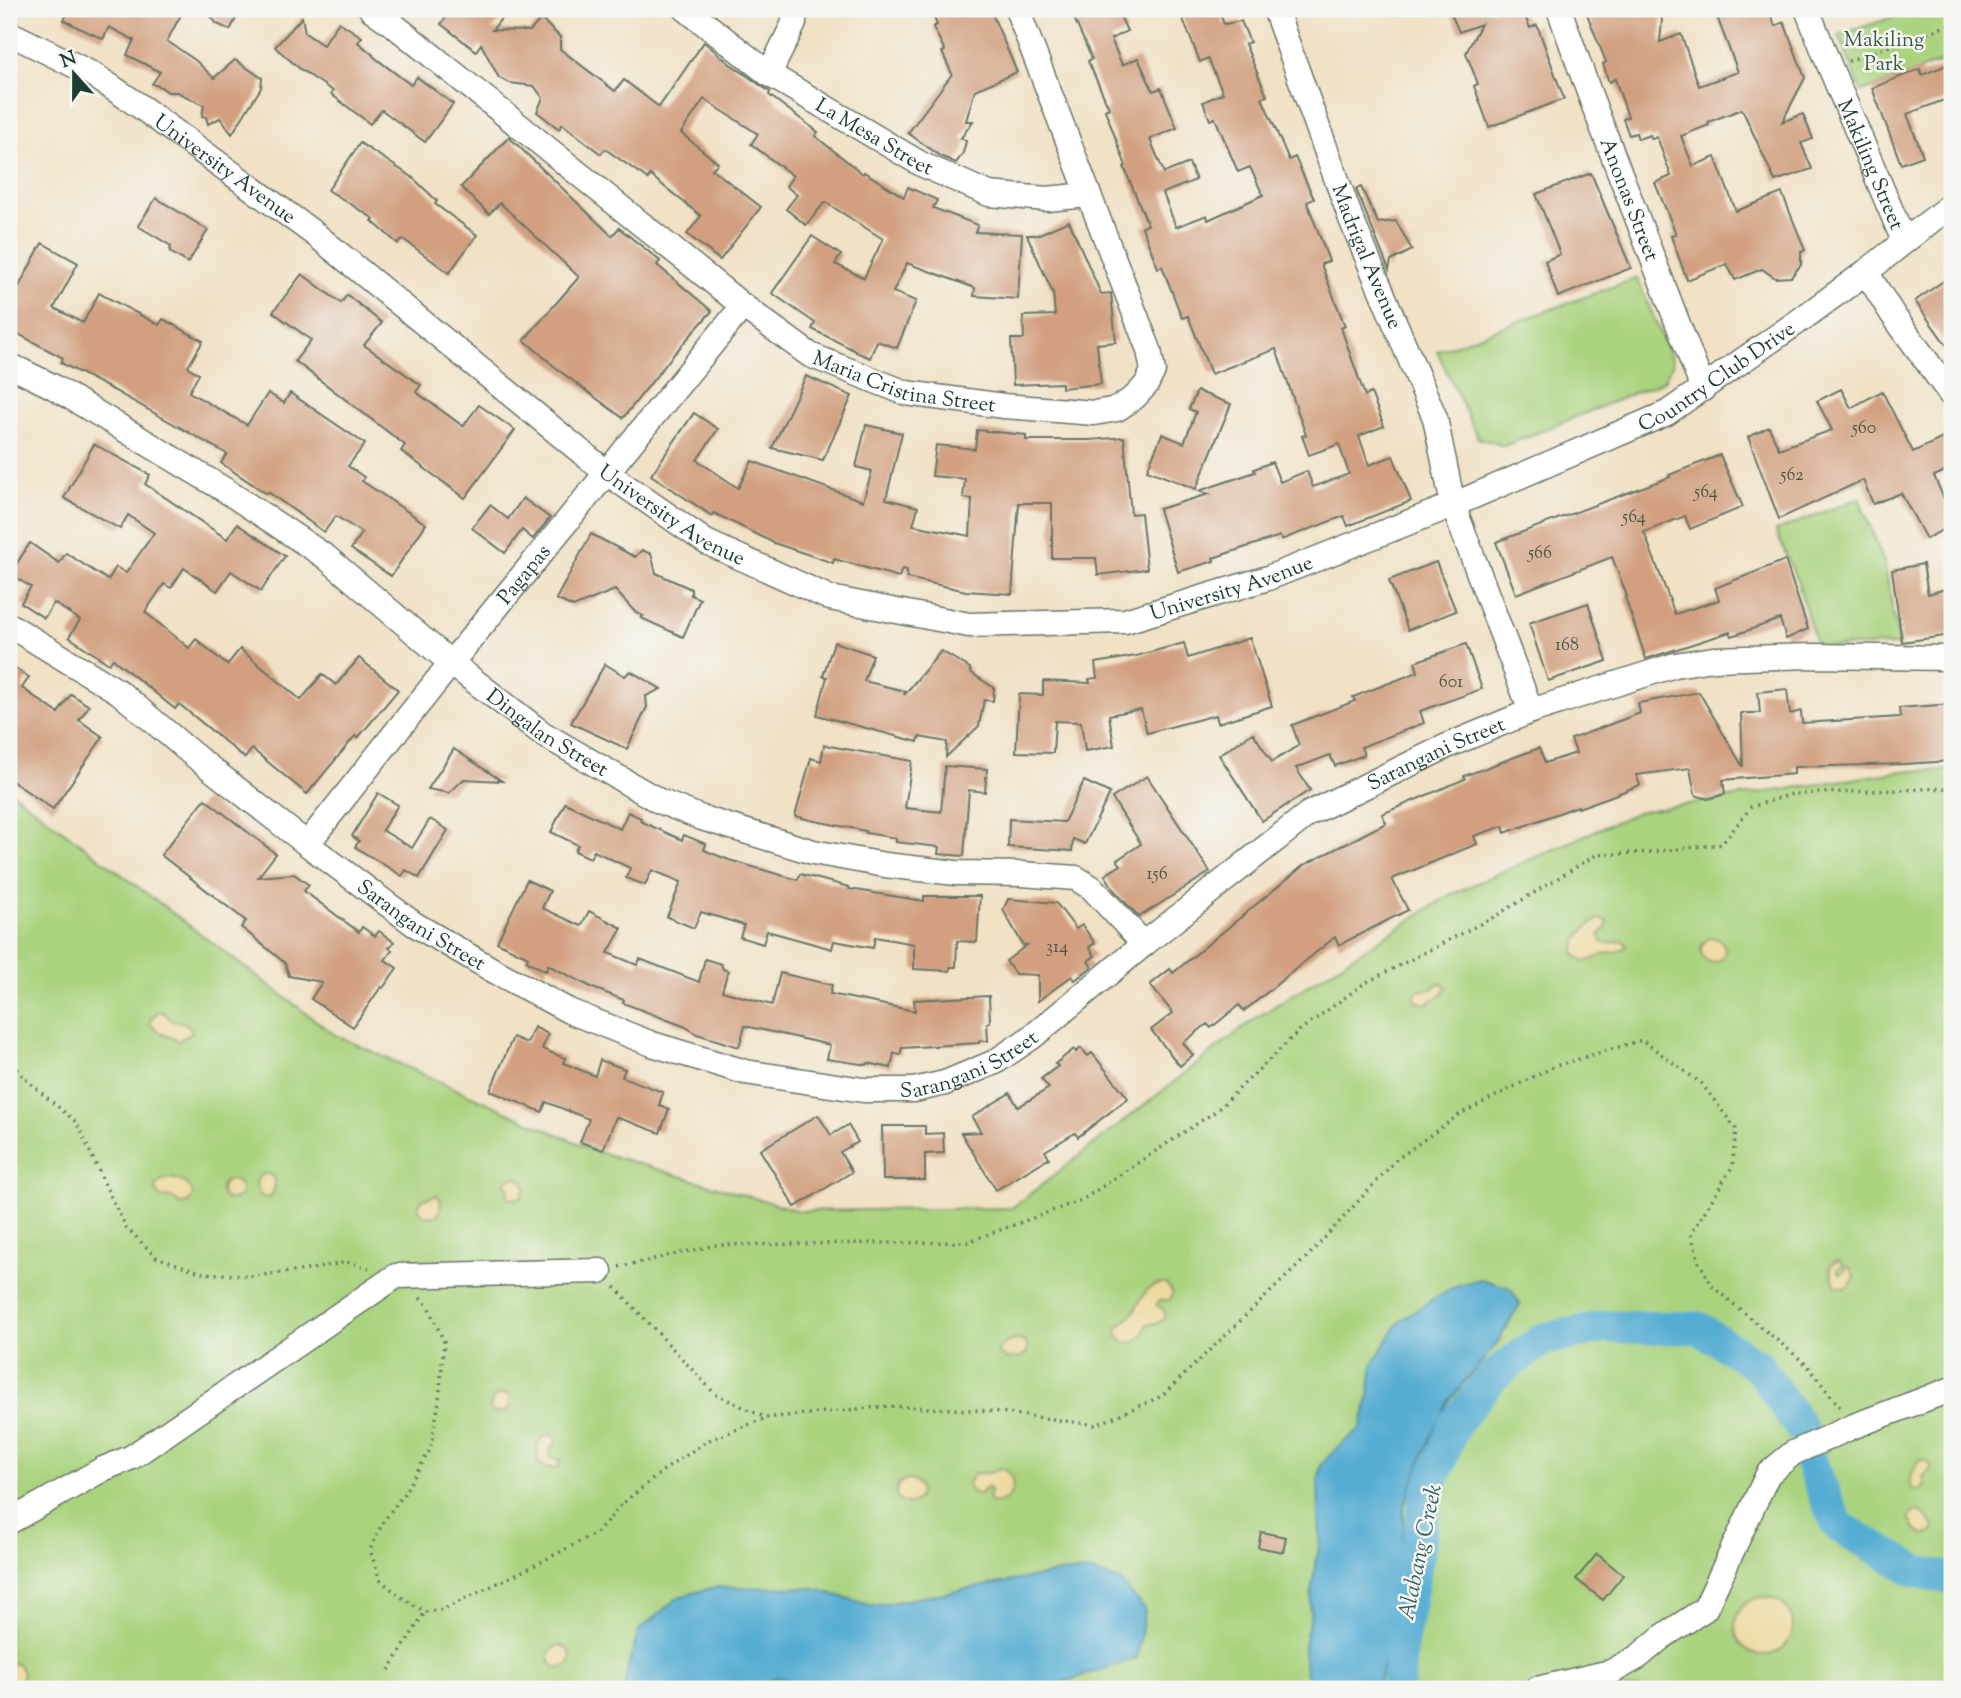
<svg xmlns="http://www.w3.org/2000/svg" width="1961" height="1698" font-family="'Sorts Mill Goudy',serif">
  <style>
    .green { fill: #aad37e; stroke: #648859; stroke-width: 2 }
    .sand { fill: #eeda9e; stroke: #868c69; stroke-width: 2 }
    .water { fill: #56add3; stroke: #3a7584; stroke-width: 2 }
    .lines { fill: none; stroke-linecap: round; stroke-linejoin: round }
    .river { stroke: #56add3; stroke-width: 33 }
    .building { fill: #d2a080 }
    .minor-casing { stroke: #687667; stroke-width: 27 }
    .path { stroke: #687667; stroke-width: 3.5; stroke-dasharray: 2 5; stroke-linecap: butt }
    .minor { stroke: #fff; stroke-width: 24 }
    .labels { text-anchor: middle; stroke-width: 5; stroke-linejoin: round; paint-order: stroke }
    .number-label { font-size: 18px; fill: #4c5647 }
    .park-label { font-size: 21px; fill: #3b5b43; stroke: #f6f6f2 }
    .street-label { font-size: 21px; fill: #1f3d34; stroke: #f6f6f2 }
    .water-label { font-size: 23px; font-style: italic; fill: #305f64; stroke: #f6f6f2 }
  </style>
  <rect width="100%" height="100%" fill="#f6f6f2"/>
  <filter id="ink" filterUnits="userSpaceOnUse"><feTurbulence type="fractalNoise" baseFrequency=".0143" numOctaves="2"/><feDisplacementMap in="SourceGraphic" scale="14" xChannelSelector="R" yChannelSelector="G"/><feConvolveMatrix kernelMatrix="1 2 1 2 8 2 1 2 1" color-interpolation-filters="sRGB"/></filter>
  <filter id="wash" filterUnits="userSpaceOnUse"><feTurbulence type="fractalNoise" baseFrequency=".00686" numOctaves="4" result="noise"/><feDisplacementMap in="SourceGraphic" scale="28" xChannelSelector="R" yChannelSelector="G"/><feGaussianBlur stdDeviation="1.57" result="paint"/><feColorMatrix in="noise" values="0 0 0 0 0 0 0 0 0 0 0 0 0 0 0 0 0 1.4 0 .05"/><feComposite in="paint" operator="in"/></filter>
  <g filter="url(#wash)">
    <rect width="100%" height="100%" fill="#f1e1c5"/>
    <g class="green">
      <path d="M1917 9H1952V58L1862 92 1839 35Z"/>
      <path d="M1637 278 1673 363 1664 381 1504 446 1478 438 1437 351Z"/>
      <path d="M1859 498 1885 565 1899 645 1817 647 1797 580 1776 531Z"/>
      <path d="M1952 770V1689H9V790L335 1035 595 1151 799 1211 1012 1208 1256 1018 1450 895 1638 812 1904 771Z"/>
    </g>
    <g class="sand">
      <path d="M1600 919 1608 921 1606 928 1599 935 1602 942 1607 943 1624 941 1627 946C1620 952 1615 952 1606 954 1598 956 1592 961 1584 962L1574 953C1576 938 1586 925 1600 919Z"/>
      <circle cx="1713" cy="950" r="12"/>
      <path d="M1438 983H1442L1447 987 1441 996 1424 1004 1414 1000 1417 991 1432 989Z"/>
      <path d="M159 1012H163L172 1021C182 1023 187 1021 192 1032L179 1041C168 1036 135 1025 159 1012Z"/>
      <path d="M263 1174H270C278 1182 276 1190 269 1198L260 1196 256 1185 258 1178Z"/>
      <path d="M515 1177 523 1181 525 1189 521 1198 510 1199 507 1195 509 1188 506 1186 505 1183 509 1179Z"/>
      <path d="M172 1178C183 1182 191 1183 193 1196L188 1203 180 1204 172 1198 161 1197 157 1193 155 1186 162 1180Z"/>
      <circle cx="231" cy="1190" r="10"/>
      <path d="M437 1195C443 1201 441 1207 438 1215 428 1218 422 1218 418 1207L421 1200Z"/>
      <path d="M1840 1261 1843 1266 1838 1269V1272L1841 1274 1844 1273 1847 1267 1851 1268 1855 1277 1850 1285 1845 1288 1836 1286 1833 1280 1830 1266 1834 1262Z"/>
      <path d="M1160 1284H1166L1172 1291V1295L1170 1300H1161L1157 1303V1306C1163 1309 1166 1310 1165 1318L1158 1323 1147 1324C1145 1328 1144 1332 1142 1335 1134 1347 1116 1345 1117 1328 1121 1324 1126 1321 1130 1317 1142 1303 1140 1289 1160 1284Z"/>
      <path d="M1014 1340 1024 1341 1028 1347 1026 1354 1018 1358 1005 1359 998 1353V1350L1006 1343Z"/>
      <path d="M500 1394 510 1395V1407L506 1411 495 1413 489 1408 494 1398Z"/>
      <path d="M552 1435 555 1437 556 1442 550 1449 549 1454 551 1458 561 1460 557 1469 543 1466 537 1461 538 1444 544 1436Z"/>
      <path d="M1923 1460 1930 1463 1931 1469 1923 1477 1925 1480 1923 1489 1917 1491 1912 1488 1910 1479 1918 1461Z"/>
      <path d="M1000 1468C1023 1475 1012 1509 990 1502L988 1497 991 1491 988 1487 978 1495 970 1490 968 1483 973 1474 989 1473Z"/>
      <circle cx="908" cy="1492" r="12"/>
      <path d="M1918 1511 1925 1514C1927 1521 1932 1522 1935 1529L1933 1532 1925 1535 1914 1528 1909 1518 1913 1512Z"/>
      <circle cx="1764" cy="1626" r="29"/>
      <circle cx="560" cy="1657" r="11"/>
      <path d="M9 1662 19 1665 23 1672 21 1684 18 1687 9 1688Z"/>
    </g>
    <g class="water">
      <path d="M1481 1279 1510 1288 1520 1304 1498 1342 1448 1402 1427 1446 1404 1506 1403 1560 1378 1689H1311L1309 1688 1304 1665V1645L1310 1618 1312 1586 1320 1540 1318 1484 1321 1465 1336 1449 1361 1428 1369 1396 1373 1364 1398 1323 1434 1298 1458 1285Z"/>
      <path d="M1089 1571 1120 1581 1145 1610 1137 1658 1043 1689H807L778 1677 754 1689H624L628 1667 639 1630 679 1597 715 1587 812 1588 873 1606 1057 1573Z"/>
    </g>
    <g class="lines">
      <g class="river">
        <path d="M1808 1456 1838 1526 1916 1571 1952 1579"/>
        <path d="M1398 1689 1400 1651 1415 1572 1425 1499 1455 1423 1494 1375 1544 1339 1606 1327 1699 1328 1759 1367 1801 1428"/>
      </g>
    </g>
    <g id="blocks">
      <g class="building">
        <path d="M70 9H118L129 16 133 9H184L167 41 195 60 214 78 235 60 262 78 261 88 232 134 220 118 208 124 206 117 202 116 204 105 177 92H168L161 87 152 84 160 72 127 55 134 40 109 27 103 39 79 28 64 20Z"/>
        <path d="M205 9H241L230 30 217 24Z"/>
        <path d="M453 9H509L492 30 530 31 541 19 560 37V49L615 91 624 80 659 107 704 42 729 63 770 92 769 95 818 132 815 136 863 174 864 172 904 197 908 187 937 200 933 208 978 225 975 232 1022 234 1018 299 974 296 975 288 907 263 893 292 916 301 897 348 877 341 870 358 856 352V351L812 329 815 323 772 293 812 236 841 255 835 264 864 278 883 239 825 202 806 225 786 209 797 195 786 186 793 176 751 144 758 134 704 99 681 133 718 163 712 169 761 207 720 260 687 234 701 216 650 175 648 179 605 149 601 154 562 124 559 129 537 112 543 98 534 86 510 83 499 78 481 44 476 51 441 24Z"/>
        <path d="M940 9H990L1017 72 975 90 966 121H973L961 138 966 141 963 153 956 163 940 156 908 133 952 74 942 52 945 51 933 27 937 25 934 18 942 14Z"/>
        <path d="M1070 9H1117L1127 31 1111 39 1122 65 1138 58 1153 91 1161 88 1177 128 1150 139 1164 173 1189 163 1196 180 1163 193 1176 227 1207 215 1208 220 1263 195 1250 167 1238 172 1215 118 1210 120 1203 102 1223 93 1208 58 1200 62 1179 9H1218L1224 24 1241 21 1250 42 1245 44 1267 96 1262 98 1289 160 1295 157 1314 199 1307 202 1329 261 1321 264 1345 326 1341 328 1365 396 1371 393 1384 426 1359 436 1369 465 1393 456 1411 501 1348 526 1344 516 1281 540 1280 536 1213 558 1214 561 1178 572 1159 509 1209 494 1199 491 1255 472 1254 469 1272 462 1280 482 1307 471 1313 487 1349 474 1339 444 1309 455 1302 436 1306 435 1276 349 1211 374 1188 316 1182 318 1162 266 1158 268 1142 227 1148 225 1124 167 1126 166 1105 110 1109 108 1088 61 1092 59Z"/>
        <path d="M1449 9H1516L1515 11 1516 15 1523 12 1530 28 1537 25 1564 99 1489 127 1474 86 1478 84 1466 53 1481 24 1459 32Z"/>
        <path d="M1585 9H1658L1662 20 1660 42 1681 34 1699 86 1738 72 1714 9H1769L1775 26 1784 22 1805 78 1782 122 1803 114 1813 139 1801 143 1812 169 1775 181 1742 109 1708 122 1709 125 1681 136 1693 166 1715 157 1736 211 1782 193 1805 250 1801 252V265L1791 277 1775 278 1762 269 1735 280 1727 264 1687 280 1671 236 1676 234 1655 183 1671 176 1657 137 1652 139 1650 135 1638 139 1636 133 1629 135 1623 119 1628 117 1615 79 1609 82 1603 64 1606 62Z"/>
        <path d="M302 17 305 33 323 45 339 22 362 37 358 42 373 55 374 57 411 85 417 77 453 104 425 142 382 110 370 124 331 94 333 91 300 69 275 47Z"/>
        <path d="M1952 63V97L1907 114 1923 156 1901 164 1872 88 1920 69 1922 75Z"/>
        <path d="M509 137 612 236 619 228 660 261 657 265 712 311 674 354 623 418 561 372 524 340 579 277 500 203 489 214 461 187Z"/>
        <path d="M360 143 412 177 437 201 435 204 477 235 449 273 403 239 398 244 372 221 374 219 328 190Z"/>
        <path d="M1591 173 1631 268 1558 297 1545 261 1560 254 1536 194Z"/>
        <path d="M1361 187 1378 223 1396 221 1412 250 1391 261 1389 270 1356 189Z"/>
        <path d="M156 198 208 230 188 263 170 252 171 246 138 226Z"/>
        <path d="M1069 221 1101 294 1111 293 1116 342 1097 344 1101 384 1062 388V383L1013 385 1011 339H1024L1023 316 1055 315 1053 293 1027 235H1037Z"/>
        <path d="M42 243 78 263 54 308 83 323 99 293 159 325 163 319 203 341 188 367 199 374 189 392 247 425 268 393 284 403 290 393 365 444 348 466 364 477 362 481 426 524 391 576 351 549 362 533 336 516 324 532 268 492 267 494 221 463 227 454 113 390 61 363 63 358 9 329V305Z"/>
        <path d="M302 274 341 303 347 295 382 323 364 345 421 385 416 392 463 426 479 405 515 430 465 498 401 451 405 445 295 361 311 340 273 312Z"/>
        <path d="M1952 275V353L1915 301Z"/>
        <path d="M806 376 852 396 823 460 772 448Z"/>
        <path d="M1841 389 1851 408 1882 391 1913 452 1945 437 1952 452V468L1934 476 1952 517V525L1926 539 1901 493 1873 504 1863 480 1779 519 1748 437 1769 427 1779 449 1832 430 1817 401Z"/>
        <path d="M1197 391 1231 404 1196 489 1147 470 1162 434 1184 443 1196 412 1189 409Z"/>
        <path d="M694 413 718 429 697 460 738 488 752 461 863 501 872 471 856 467 866 425 902 433 886 499 918 507 913 525 970 536 972 499 963 498 965 479 932 476 936 445 975 449 977 430 1026 435V440H1090L1124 437 1131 514 1141 513 1147 569 1098 575 1096 558H1052V503H1019L1012 594 966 591 907 578V570L902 569 899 577 834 559 833 563 774 543 714 513 712 516 651 475Z"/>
        <path d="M94 444 150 475 145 484 227 539 237 524 285 556 261 591 231 571 217 591 184 568 171 588 164 584 145 612 189 648 196 639 227 665 240 649 301 700 322 674 336 685 359 658 398 690 358 738 355 736 307 794 252 749 245 758 179 704 175 709 113 659 109 664 69 637 80 620 54 603 44 618 21 603 31 587 10 574 30 543 59 563 66 553 108 580 116 567 126 573 154 533 128 515 120 529 64 498Z"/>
        <path d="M1720 455 1743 507 1690 529 1685 516 1644 532 1675 614 1719 600 1715 588 1785 560 1808 629 1786 639 1780 619 1732 636 1730 632 1646 659 1625 597 1627 596 1612 557 1516 594 1496 542 1670 477 1669 475Z"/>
        <path d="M523 498 550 518 533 539 522 530 505 553 472 528 490 505 508 519Z"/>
        <path d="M591 534 635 557 642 550 651 554 656 573 691 589V595L700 599 683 637 641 618 643 616 635 612 615 590 573 607 556 599Z"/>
        <path d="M1436 562 1456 611 1408 630 1389 580Z"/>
        <path d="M1923 564 1928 594 1952 587V635L1902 642 1892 570Z"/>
        <path d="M1588 603 1607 661 1548 681 1529 623Z"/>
        <path d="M1250 638 1272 706 1218 723 1216 715 1147 733 1141 709 1109 715 1114 746 1085 751 1081 722 1055 721 1053 753 1016 752 1019 694 1043 695V681L1090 683 1089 679 1097 678 1095 663 1136 656 1184 643 1188 658Z"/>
        <path d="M834 642 873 655 864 681 905 691 904 695 941 651 970 668V672L994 688 993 701 984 700 979 726 946 757 947 742 919 737 918 742 817 715 827 677 823 676Z"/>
        <path d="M1466 644 1482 689 1420 711 1424 723 1361 747 1364 755 1335 766 1330 755 1296 768 1310 790 1262 821 1219 755 1253 733 1272 762 1299 745 1292 725 1355 701 1353 697 1418 672 1415 662Z"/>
        <path d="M605 664 625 676 630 671 661 689 646 696 647 707 627 749 571 723Z"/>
        <path d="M9 665 29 677 22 688 58 713 71 694 89 706 79 720 103 737 53 809 9 779Z"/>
        <path d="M1787 689 1790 714 1801 711 1802 723 1900 717 1899 708 1952 704V761L1904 764 1794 767V774L1723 780 1725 794 1708 799 1695 795 1690 768 1636 775 1640 785 1609 797 1578 808V806L1505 833 1503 826 1474 836 1477 844 1392 879 1408 910 1339 945 1335 937 1244 1011 1239 1005 1211 1028 1207 1024 1183 1043 1193 1055 1180 1066 1151 1030 1173 1013 1150 985 1170 969 1173 973 1304 865 1386 823 1382 814 1465 779 1464 776 1539 748 1545 763 1576 753 1571 739 1640 713 1638 703 1699 692 1743 767 1741 713H1760L1758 692Z"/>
        <path d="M824 745 912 761 905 808 941 812 945 766 987 769 985 792 969 790 964 856 938 854 939 847 896 842V838L866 833V831L810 820 795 816 811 758 821 761Z"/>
        <path d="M454 749 502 781 464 779 449 793 428 789Z"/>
        <path d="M1147 776 1210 872 1139 917 1114 890 1105 875 1121 865 1117 860 1141 844 1112 798Z"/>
        <path d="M1084 781 1110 793 1085 844 1073 839 1072 851 1008 847 1009 819 1064 822Z"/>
        <path d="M378 793 398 805 382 830 412 848 430 819 448 830 419 878 406 870 402 876 355 847 359 841 352 836Z"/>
        <path d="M205 799 276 854 258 877 294 874 309 885 304 891 359 932 362 927 375 936 379 931 394 942 389 948 392 950 385 960 397 968 383 988 381 987 353 1027 311 999 322 982 289 976 285 963 241 927 246 921 161 855Z"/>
        <path d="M565 803 620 829 628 812 641 818 640 821 682 840 684 835 706 844 704 850 729 860 798 880 800 874 849 887V889L924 901V896H980L977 942 957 941 956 967H950V971L914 969V944L875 937 873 948 834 941 832 949 767 931 763 944 740 937 744 925 701 912 694 928 667 917 681 882 652 870 645 885 626 878 630 868 594 851 590 858 575 851 578 845 551 832Z"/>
        <path d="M527 880 550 891 542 908 581 926 589 911 622 928 608 953 637 965 640 959 699 982 705 959 721 964 723 969 728 971 722 991 772 1005 780 973 832 985 830 994 915 1011 914 1000 989 996 990 1022 987 1023 988 1041H979V1043L902 1048 900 1055 894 1053 891 1068 868 1063 867 1065 827 1059 830 1045 745 1026 739 1047 697 1034 686 1027 623 1003 624 1000 593 988 548 965 546 971 526 961 528 957 497 942Z"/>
        <path d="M1008 899 1056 903 1076 929 1082 925 1095 943 1089 947 1095 956 1088 961 1092 967 1075 980 1072 976 1038 1001V975L1015 974 1006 961 1027 945H1023L1003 910Z"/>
        <path d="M534 1027 548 1034 542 1049 565 1058 563 1063 595 1076 600 1060 625 1069 622 1077 663 1092 659 1105 669 1109 660 1133 616 1117 603 1150 580 1142 589 1119 546 1102 542 1112 490 1091 513 1037 527 1043Z"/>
        <path d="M1081 1048 1088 1056 1092 1053 1128 1098 1078 1137 1075 1133 1045 1151 1049 1158 996 1190 961 1133 981 1132 972 1117 1010 1093 1018 1107 1049 1088 1041 1079 1058 1066 1055 1064 1074 1049 1076 1052Z"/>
        <path d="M818 1115 831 1135 848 1125 858 1142 840 1152 852 1172 795 1207 760 1150Z"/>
        <path d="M882 1126H925V1134L943 1133 944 1153 925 1154V1180H883Z"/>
        <path d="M1261 1532 1286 1537 1283 1552 1258 1547Z"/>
        <path d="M1597 1554 1623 1575 1603 1600 1576 1579Z"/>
      </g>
    </g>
  </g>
  <g filter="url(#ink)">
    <use href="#blocks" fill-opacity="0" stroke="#687667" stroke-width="2"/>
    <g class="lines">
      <g class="minor-casing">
        <g id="minor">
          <path id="s1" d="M371 9 395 26 743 306 810 355 906 393 1004 406 1094 413 1117 409 1135 397 1146 385 1153 371 1149 350 1017 9"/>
          <path id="s2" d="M686 9 769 74 921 164 989 194 1047 199 1088 195"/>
          <path id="s3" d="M1275 9 1351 219 1435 418 1453 505 1531 711"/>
          <path id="s4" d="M1559 9 1591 98 1703 389"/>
          <path id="s5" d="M1807 9 1830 67 1904 241"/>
          <path id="s6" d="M9 33 92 74 141 107 316 235 607 473 706 542 830 598 969 625 1125 621 1268 578 1453 505 1667 413 1799 321 1866 272 1952 204"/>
          <path d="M769 74 794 23V9"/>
          <path d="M1866 272 1893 315 1952 396"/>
          <path id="s7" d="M9 365 52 386 225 490 326 557 451 663 543 734 659 801 702 818 813 852 885 865 956 873 1021 874 1076 878 1092 888 1144 944"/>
          <path id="s8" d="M9 625 119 692 191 753 307 844 414 924 491 969 569 1011 652 1044 745 1072 863 1090H914L945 1083 995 1062 1032 1037 1144 944 1308 814 1447 746 1531 711 1675 665 1713 659 1814 656 1946 658 1952 657"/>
          <path id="s9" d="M307 844 451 663 743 306"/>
          <path d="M9 1522 103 1469 132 1457 396 1276 600 1271"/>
          <path d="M1537 1689 1611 1672 1638 1657 1662 1637 1705 1609 1768 1474 1793 1453 1854 1426 1952 1389"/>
        </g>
      </g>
      <g class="path">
        <path d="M1848 61 1952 24"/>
        <path d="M9 1057 24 1078 77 1123 106 1187 126 1227 156 1257 203 1273 254 1276 307 1270 347 1262 369 1268"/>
        <path d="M619 1267 716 1245 967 1242 1082 1200 1216 1111 1300 1030 1365 983 1494 917 1596 855 1651 852 1722 844 1751 807 1792 794 1952 788"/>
        <path d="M615 1287 715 1394 766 1418 888 1406 992 1411 1096 1425 1162 1396 1309 1255 1397 1159 1460 1114 1555 1066 1642 1040 1702 1084 1736 1129 1732 1167 1691 1234 1699 1262 1713 1287 1807 1365 1842 1410"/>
        <path d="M420 1298 428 1306 444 1342 439 1401 430 1450 403 1495 383 1522 370 1550 380 1580 401 1597 425 1612 444 1609 535 1565 598 1532 622 1504 664 1470 707 1441 766 1418"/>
        <path d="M389 1670 425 1612"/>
      </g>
      <use href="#minor" class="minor"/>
    </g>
  </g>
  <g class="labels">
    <g class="number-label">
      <text x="1864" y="433">560</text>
      <text x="1792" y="480">562</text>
      <text x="1706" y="497">564</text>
      <text x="1634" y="522">564</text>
      <text x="1540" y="558">566</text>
      <text x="1567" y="650">168</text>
      <text x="1451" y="687">601</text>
      <text x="1157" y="879">156</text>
      <text x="1057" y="952">314</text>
    </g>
    <g class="park-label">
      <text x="1884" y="46">Makiling<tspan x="1884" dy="24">Park</tspan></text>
    </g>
    <g class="street-label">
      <text dy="7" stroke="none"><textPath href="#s2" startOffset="228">La Mesa Street</textPath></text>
      <text dy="7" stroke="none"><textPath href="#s5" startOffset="168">Makiling Street</textPath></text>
      <text dy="7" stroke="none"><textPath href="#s6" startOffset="256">University Avenue</textPath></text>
      <text dy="7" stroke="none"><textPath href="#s4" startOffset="203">Anonas Street</textPath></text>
      <text dy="7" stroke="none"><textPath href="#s3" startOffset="264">Madrigal Avenue</textPath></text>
      <text dy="7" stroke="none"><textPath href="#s6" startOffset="1941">Country Club Drive</textPath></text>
      <text dy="7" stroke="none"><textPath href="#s1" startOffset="658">Maria Cristina Street</textPath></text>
      <text dy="7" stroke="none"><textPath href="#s6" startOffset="822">University Avenue</textPath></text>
      <text dy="7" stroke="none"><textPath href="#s9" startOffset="346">Pagapas</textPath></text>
      <text dy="7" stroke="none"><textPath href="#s6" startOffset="1410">University Avenue</textPath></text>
      <text dy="7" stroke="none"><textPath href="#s7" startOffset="654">Dingalan Street</textPath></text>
      <text dy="7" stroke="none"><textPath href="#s8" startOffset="1666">Sarangani Street</textPath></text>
      <text dy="7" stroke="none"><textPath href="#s8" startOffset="511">Sarangani Street</textPath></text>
      <text dy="7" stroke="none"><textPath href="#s8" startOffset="1099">Sarangani Street</textPath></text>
    </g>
    <g class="water-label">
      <text transform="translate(1419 1552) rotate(-78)" y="8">Alabang Creek</text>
    </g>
  </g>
  <rect width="1961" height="1698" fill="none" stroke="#f6f6f2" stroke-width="35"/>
  <g transform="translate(74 74) rotate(339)" stroke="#f6f6f2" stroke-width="5" paint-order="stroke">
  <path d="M0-5L12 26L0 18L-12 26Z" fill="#1f3d34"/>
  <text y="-10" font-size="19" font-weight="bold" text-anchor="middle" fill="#1f3d34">N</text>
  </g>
</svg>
